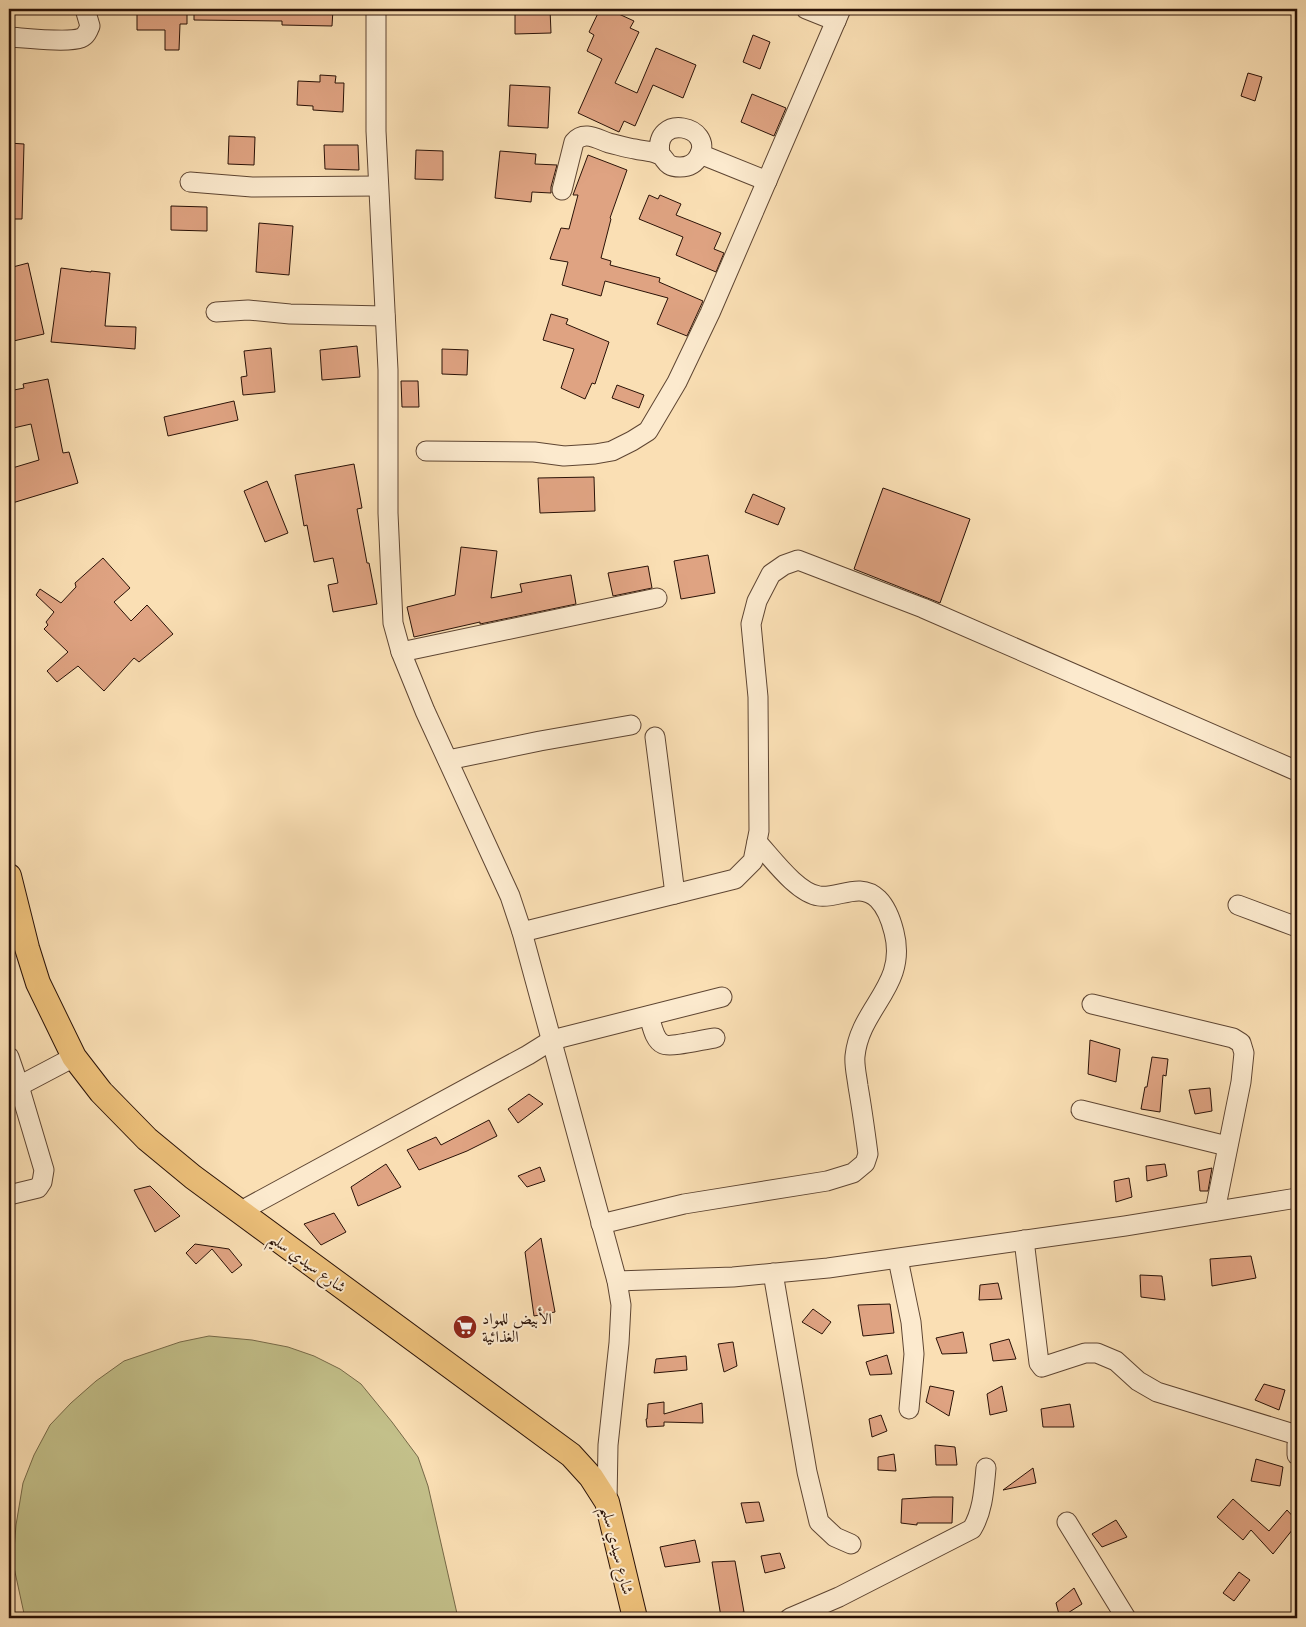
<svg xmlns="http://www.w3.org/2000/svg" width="1306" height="1627" font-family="'Libre Caslon Text',Amiri,serif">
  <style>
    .green { fill: #c3c08a; stroke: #766948 }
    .building { fill: #dfa382; stroke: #2a1207 }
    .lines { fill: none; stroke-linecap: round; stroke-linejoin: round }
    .minor-casing { stroke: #5e4532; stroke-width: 21 }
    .major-casing { stroke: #2a1207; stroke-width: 26 }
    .minor { stroke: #fceace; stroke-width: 19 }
    .major { stroke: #edc07a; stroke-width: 24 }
    .labels { text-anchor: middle; stroke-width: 4; stroke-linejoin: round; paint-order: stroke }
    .street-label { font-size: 16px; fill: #2a1207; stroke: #fceace }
    .poi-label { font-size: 16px; fill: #2a1207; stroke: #fceace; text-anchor: start }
  </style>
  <rect width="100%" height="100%" fill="#fadfb4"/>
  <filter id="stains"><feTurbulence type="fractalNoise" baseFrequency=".004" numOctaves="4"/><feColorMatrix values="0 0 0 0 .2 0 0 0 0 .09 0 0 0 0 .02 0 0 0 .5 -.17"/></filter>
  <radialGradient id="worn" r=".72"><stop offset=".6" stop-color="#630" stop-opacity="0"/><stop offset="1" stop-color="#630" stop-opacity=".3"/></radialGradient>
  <path class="green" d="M209 1336 252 1340 288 1347 314 1356 340 1369 361 1384 392 1422 418 1457 428 1486 458 1618H25L13 1563 16 1525 23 1483 34 1455 50 1425 71 1403 96 1381 124 1361 180 1342Z"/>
  <g class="building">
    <path d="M137 9H187V24H180L179 50H165V30H137Z"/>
    <path d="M194 9H333L332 26 282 25V21L194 20Z"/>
    <path d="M515 9H550L551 33 515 34Z"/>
    <path d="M600 9H608L634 21 630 28 639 32 615 83 637 93 656 48 696 65 683 98 653 85 635 126 624 121 619 132 578 113 602 59 587 51 594 35 589 32Z"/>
    <path d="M753 35 770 42 760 69 743 62Z"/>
    <path d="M1248 73 1262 77 1255 101 1241 96Z"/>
    <path d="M320 75 336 76 335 83H344L343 112 313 110V106L297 105 298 81 320 82Z"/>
    <path d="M510 85 550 87 548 128 508 126Z"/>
    <path d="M752 94 786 108 774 136 741 122Z"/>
    <path d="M229 136 255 137 254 165 228 164Z"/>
    <path d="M9 143 24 144 22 219H9Z"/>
    <path d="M324 145H358L359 170 325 169Z"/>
    <path d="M416 150 443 151V180L415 179Z"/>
    <path d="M500 151 536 154 535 164 557 165 551 187V193L532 192 531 202 495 198Z"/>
    <path d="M588 155 627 170 610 218 611 219 601 258 611 261 610 265 660 278 659 282 703 301 687 336 657 324 668 298 605 281 601 296 562 285 568 262 550 259 561 228 569 229 578 195H573Z"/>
    <path d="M649 195 658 199 660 195 681 204 676 215 721 233 714 249 724 253 716 272 676 255 683 237 639 219Z"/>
    <path d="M171 206 207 207V231L171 230Z"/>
    <path d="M259 223 293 226 289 275 256 272Z"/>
    <path d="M28 263 44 334 9 342V268Z"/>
    <path d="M61 268 91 272V271L110 273 105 326 136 327 135 349 51 342Z"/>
    <path d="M551 314 568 319 566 324 609 342 595 384 592 383 585 399 561 388 574 349 543 340Z"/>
    <path d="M357 346 360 377 322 380 320 350Z"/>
    <path d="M271 348 275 392 243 395 241 377 247 376 244 351Z"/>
    <path d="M442 349 468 350 467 375 442 374Z"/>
    <path d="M48 379 63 453 69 452 78 483 9 504V469L39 460 31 424 9 429V391L24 388 23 384Z"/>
    <path d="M401 381H418L419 407H402Z"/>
    <path d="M617 385 644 395 639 408 612 398Z"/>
    <path d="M234 401 238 420 168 436 164 417Z"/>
    <path d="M354 464 362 508 357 509 367 563H369L377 604 333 612 328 585 338 583 333 558 314 562 307 525 304 526 295 475Z"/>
    <path d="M594 477 595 511 540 513 538 478Z"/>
    <path d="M267 481 288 533 265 542 244 491Z"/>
    <path d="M883 488 970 519 940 603 854 569Z"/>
    <path d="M753 494 785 508 778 525 745 512Z"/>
    <path d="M461 547 497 551 491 598 522 592 520 584 571 575 576 604 480 624V622L414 637 407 607 455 595Z"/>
    <path d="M708 555 715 593 681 599 674 561Z"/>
    <path d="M103 558 130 588 114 602 131 621 147 605 173 634 139 662 134 658 104 691 78 666 57 682 47 671 68 652 44 629 48 625 46 622 54 612 36 595 40 589 61 603 76 587 75 583Z"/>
    <path d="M648 566 652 588 613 596 608 573Z"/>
    <path d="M1090 1040 1120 1049 1116 1082 1088 1074Z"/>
    <path d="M1152 1057 1168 1059 1166 1076 1163 1075 1160 1112 1141 1109 1145 1087H1147Z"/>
    <path d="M1210 1088 1212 1111 1195 1114 1189 1090Z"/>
    <path d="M529 1094 543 1104 518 1123 508 1109Z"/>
    <path d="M489 1120 497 1136 467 1151 419 1170 407 1150 436 1137 441 1145Z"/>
    <path d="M386 1164 401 1187 358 1206 351 1187Z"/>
    <path d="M1165 1164 1167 1176 1147 1181 1146 1166Z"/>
    <path d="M540 1167 545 1181 527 1187 518 1176Z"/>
    <path d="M1212 1168 1208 1191H1200L1198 1171Z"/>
    <path d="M1129 1178 1132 1197 1116 1202 1114 1181Z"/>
    <path d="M150 1186 180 1216 155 1232 134 1190Z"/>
    <path d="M334 1213 346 1232 321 1245 304 1224Z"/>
    <path d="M541 1238 555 1312 534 1316 525 1252Z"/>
    <path d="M195 1244 229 1249 242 1265 232 1273 212 1249 196 1264 186 1253Z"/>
    <path d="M1251 1256 1256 1278 1212 1286 1210 1259Z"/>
    <path d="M1140 1275 1162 1276 1165 1300 1141 1297Z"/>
    <path d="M998 1283 1002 1299 979 1300 980 1285Z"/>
    <path d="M890 1304 894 1333 863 1336 858 1305Z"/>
    <path d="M813 1309 831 1322 822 1334 802 1322Z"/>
    <path d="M963 1332 967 1353 942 1354 936 1338Z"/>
    <path d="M1009 1339 1016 1359 993 1361 990 1344Z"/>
    <path d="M733 1342 737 1366 724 1372 718 1344Z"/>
    <path d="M887 1355 892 1374 870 1375 866 1362Z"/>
    <path d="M686 1356 687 1370 654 1373 656 1359Z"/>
    <path d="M1264 1384 1285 1390 1279 1410 1255 1400Z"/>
    <path d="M930 1386 954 1391 949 1416 926 1402Z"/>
    <path d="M1002 1386 1007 1411 990 1415 987 1394Z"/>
    <path d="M664 1402V1414L702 1403 703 1423 664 1422V1426L647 1427 646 1419H647L648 1404Z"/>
    <path d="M1070 1404 1074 1427H1043L1041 1409Z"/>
    <path d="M881 1415 887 1431 872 1437 869 1419Z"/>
    <path d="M935 1445 955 1447 957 1465H936Z"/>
    <path d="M894 1454 896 1471 878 1470V1457Z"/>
    <path d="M1256 1459 1283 1467 1280 1486 1251 1481Z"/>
    <path d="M1033 1468 1036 1483 1003 1490Z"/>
    <path d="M933 1497H953L952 1523H917V1525L901 1523 902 1499Z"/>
    <path d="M1233 1499 1269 1531 1287 1510 1297 1521V1524L1273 1554 1251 1530 1243 1540 1217 1517Z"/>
    <path d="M759 1502 764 1521 746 1523 741 1503Z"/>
    <path d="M1116 1520 1127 1537 1102 1547 1092 1534Z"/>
    <path d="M695 1540 700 1562 665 1567 660 1547Z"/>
    <path d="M780 1553 785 1568 765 1573 761 1556Z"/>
    <path d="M735 1561 744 1612 721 1617 712 1562Z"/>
    <path d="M1239 1572 1250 1580 1234 1601 1223 1593Z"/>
    <path d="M1074 1588 1082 1604 1060 1618 1056 1603Z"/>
  </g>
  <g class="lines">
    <g class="minor-casing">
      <g id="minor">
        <path d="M376 9V131L388 370V513L393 623 401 652 425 711 510 896 522 932 617 1281 621 1305 619 1343 608 1445 607 1502"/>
        <path d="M806 9 836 21"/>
        <path d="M9 37C25 38 68 43 81 38 86 36 88 31 90 26L85 9"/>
        <path d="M700 154 767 181"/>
        <path d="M190 182 252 187 378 186"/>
        <path d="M562 190 574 142C584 130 597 139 609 143 618 145 627 148 635 149 643 151 651 151 658 154 667 157 663 167 680 167 688 167 695 164 699 156 715 126 653 112 660 154"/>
        <path d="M216 312 248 310 290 314 385 316"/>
        <path d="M426 451 534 452 564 456 595 454 612 451 632 441 648 431 677 382 710 313 841 9"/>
        <path d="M401 652 657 598"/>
        <path d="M655 737 675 894"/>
        <path d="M448 760 540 741 631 725"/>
        <path d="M1238 905 1297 927"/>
        <path d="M522 932 735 879 753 861 759 831 758 697 751 624 757 601 771 574 784 565 798 560 923 608 1297 771"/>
        <path d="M1092 1004 1233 1038 1241 1043 1244 1053 1241 1082 1215 1211"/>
        <path d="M649 1016C652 1025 654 1040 663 1044 670 1048 705 1039 715 1038"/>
        <path d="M9 1057 19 1086 44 1170 42 1182 38 1188 9 1195"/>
        <path d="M9 1089 19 1086 74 1057"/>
        <path d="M1081 1110 1227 1146"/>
        <path d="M239 1212 528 1055 552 1040 722 997"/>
        <path d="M601 1224 684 1204 827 1181 853 1173 865 1163 868 1154C865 1131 862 1109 858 1086 857 1077 854 1065 855 1056 860 1007 908 986 894 932 891 920 887 908 878 899 860 881 838 899 819 896 797 893 772 858 757 842"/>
        <path d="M1024 1240 1039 1363 1042 1367 1085 1353H1097L1116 1361 1138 1381 1157 1392 1297 1435"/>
        <path d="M898 1259 911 1322 914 1354 909 1409"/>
        <path d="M773 1273 807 1472 819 1522 835 1537 851 1544"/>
        <path d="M617 1281 733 1277 828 1268 1125 1226 1297 1198"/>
        <path d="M1297 1444V1455"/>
        <path d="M1067 1522 1126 1618"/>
        <path d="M790 1618 839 1597 972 1529C983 1511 984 1489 986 1468"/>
      </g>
    </g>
    <g class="major-casing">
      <path id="major" d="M9 876 27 948 38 983 74 1057 101 1092 147 1139 193 1177 571 1455 591 1477 607 1502 635 1618"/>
    </g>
    <use href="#minor" class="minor"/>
    <use href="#major" class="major"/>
  </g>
  <defs>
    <g id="supermarket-disc" transform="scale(1.25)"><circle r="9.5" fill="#8f2418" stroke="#fceace"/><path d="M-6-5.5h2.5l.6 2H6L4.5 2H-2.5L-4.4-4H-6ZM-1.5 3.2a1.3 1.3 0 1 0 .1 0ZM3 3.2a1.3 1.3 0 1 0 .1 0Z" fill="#fff"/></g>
  </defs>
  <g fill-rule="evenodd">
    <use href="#supermarket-disc" x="465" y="1327"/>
  </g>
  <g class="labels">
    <g class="street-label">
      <text transform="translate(308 1262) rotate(36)" y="6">شارع سيدي سليم</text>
      <text transform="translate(618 1550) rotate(76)" y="6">شارع سيدي سليم</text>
    </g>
    <g class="poi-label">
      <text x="482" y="1324">الأبيض للمواد<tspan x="482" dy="18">الغذائية</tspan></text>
    </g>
  </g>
  <rect width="1306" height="1627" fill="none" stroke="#fadfb4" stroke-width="30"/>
  <rect x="10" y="10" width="1286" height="1607" fill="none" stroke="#2a1207" stroke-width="2.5"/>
  <rect x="15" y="15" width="1276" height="1597" fill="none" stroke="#2a1207"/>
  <rect width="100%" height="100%" filter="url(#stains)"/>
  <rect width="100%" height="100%" fill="url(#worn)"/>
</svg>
